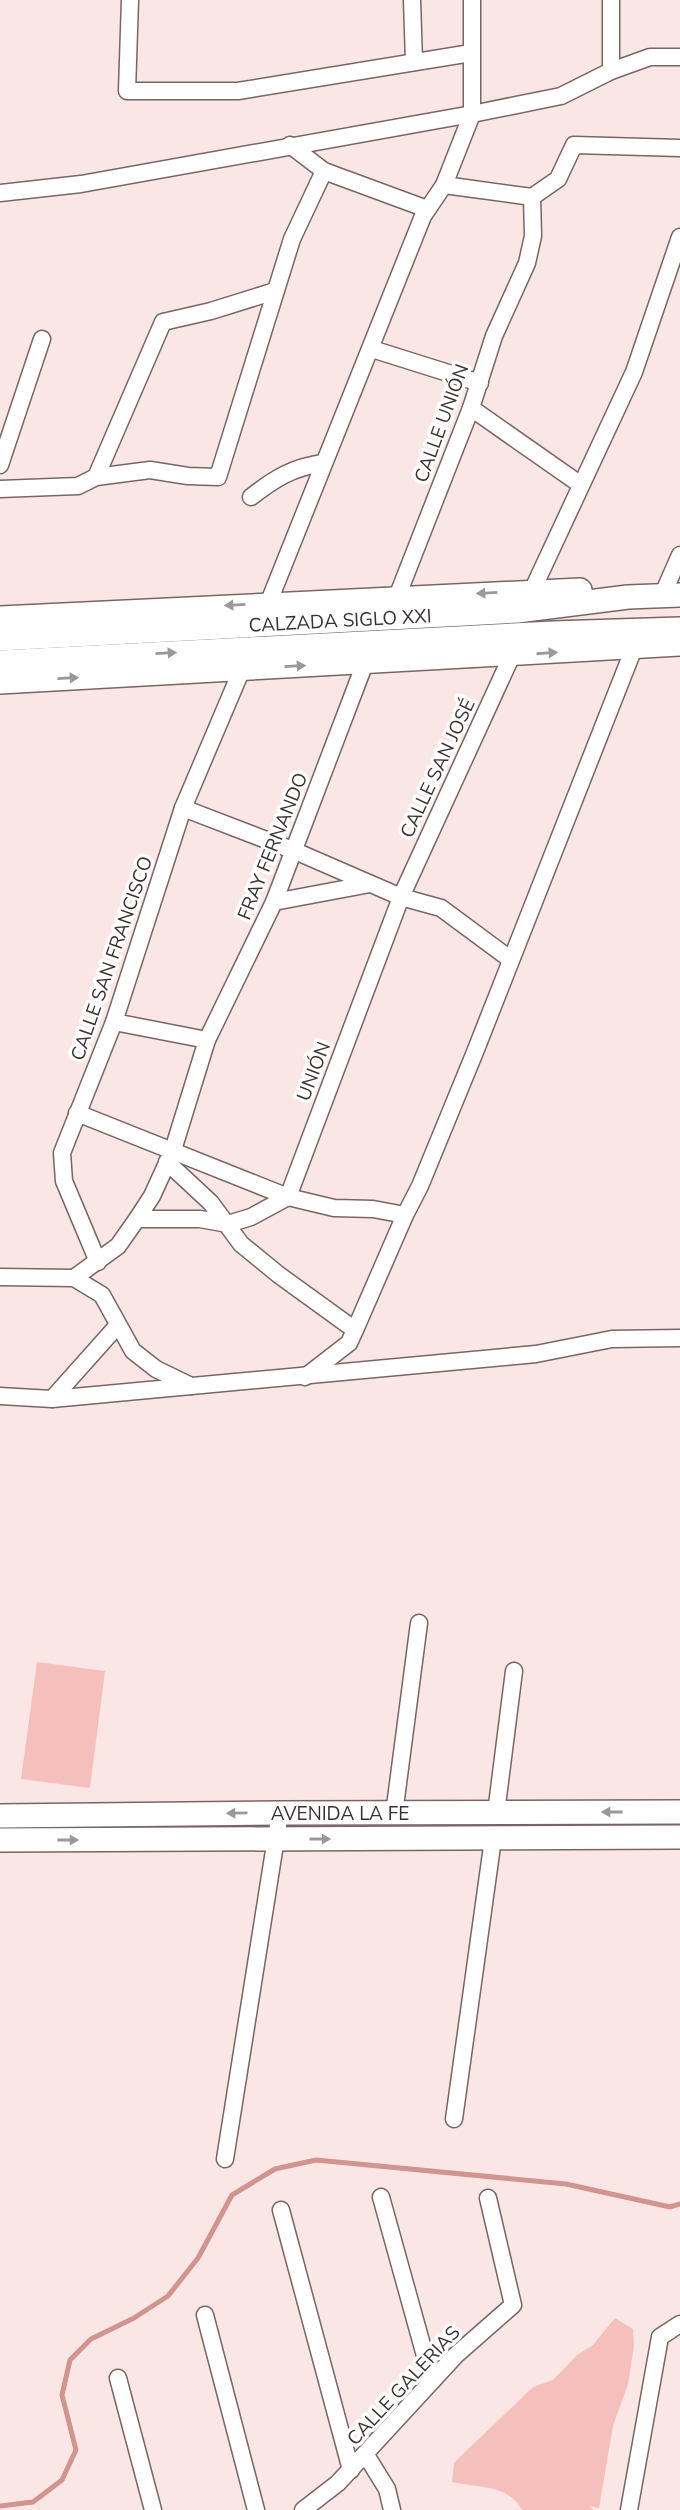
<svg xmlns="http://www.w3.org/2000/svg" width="680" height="2510" font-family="'Nunito Sans',sans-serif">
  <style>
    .park { fill: #f5c0bb }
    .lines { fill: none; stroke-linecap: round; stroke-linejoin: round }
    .stream { stroke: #d1948f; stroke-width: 5 }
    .street-casing { stroke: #776664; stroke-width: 19 }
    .secondary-casing { stroke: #776664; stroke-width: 26 }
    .street { stroke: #fff; stroke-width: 16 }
    .secondary { stroke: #fff; stroke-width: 23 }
    .oneway { fill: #9c9898 }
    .labels { text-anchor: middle; stroke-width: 7; stroke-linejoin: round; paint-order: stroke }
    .street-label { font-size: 19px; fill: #393231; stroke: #fff }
  </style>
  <rect width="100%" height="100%" fill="#fae7e5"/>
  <g class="park">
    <path d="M37 1662 105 1671 90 1788 21 1779Z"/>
    <path d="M615 2318 633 2329 634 2346 628 2384 613 2426 599 2508 590 2506 593 2510H522C508 2484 478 2488 452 2482L454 2463 465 2452 533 2387 553 2380 577 2355 593 2345Z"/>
  </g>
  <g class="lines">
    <path class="stream" d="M0 2506 33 2502 62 2480 76 2450 62 2395 70 2360 91 2339 134 2318 168 2296 198 2258 232 2195 275 2169 316 2160 566 2184 670 2207 680 2204"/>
    <g class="street-casing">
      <g id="street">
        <path d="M130 0 127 91H238L471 53"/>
        <path d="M412 0 414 62"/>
        <path d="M611 0V71"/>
        <path d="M290 145 324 171 427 209"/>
        <path d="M444 185 532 197 558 179 574 145 680 148"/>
        <path d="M0 193 81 184 472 114 561 96 611 71 650 57H680"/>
        <path d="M372 349 480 383"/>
        <path d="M471 408 581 485"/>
        <path d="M0 465 42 339"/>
        <path d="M96 477 163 322 211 311 275 291"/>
        <path d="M0 489 78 486 96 477 150 470 188 476 218 477 292 239 324 171"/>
        <path d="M251 497C274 479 293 467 323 463"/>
        <path d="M532 591 634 372 680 237"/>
        <path d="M662 596 680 555"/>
        <path d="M397 597 471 408 494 336 527 263 533 236 532 197"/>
        <path d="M268 604 423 216 444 185 472 114V0"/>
        <path d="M183 808 295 851 401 897 441 908 510 959"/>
        <path d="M274 902 370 884"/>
        <path d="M114 1022 207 1040"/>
        <path d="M77 1113 288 1197 334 1208 373 1209 405 1215"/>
        <path d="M167 1162 211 1203 241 1244 279 1275 355 1330"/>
        <path d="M137 1219 152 1196 173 1150 207 1040 274 902 365 663"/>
        <path d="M98 1262 64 1181 62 1153 114 1022 183 808 242 669"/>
        <path d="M0 1277 74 1278 102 1295 133 1351 156 1369 191 1386"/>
        <path d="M74 1278 118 1246 137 1219H200L228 1224 251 1217 288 1197 401 897 512 655"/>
        <path d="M305 1377 349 1343 355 1330 405 1215 420 1186 475 1052 634 648"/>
        <path d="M0 1396 52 1399 536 1354 612 1339 680 1338"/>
        <path d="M52 1399 118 1325"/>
        <path d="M496 1813 514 1671"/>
        <path d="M394 1814 419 1623"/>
        <path d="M454 2119 493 1839"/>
        <path d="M225 2159 280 1813"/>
        <path d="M381 2197 432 2381"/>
        <path d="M281 2210 351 2470"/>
        <path d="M205 2315 256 2510"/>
        <path d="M118 2378 153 2510"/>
        <path d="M366 2455 387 2489 392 2510"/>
        <path d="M303 2510 338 2483 456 2355 513 2305 488 2198"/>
        <path d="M629 2510 660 2337 680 2324"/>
      </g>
    </g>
    <g class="secondary-casing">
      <g id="secondary">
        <path d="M0 618 580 590"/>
        <path d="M0 639 517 611 628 597 680 595"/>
        <path d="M0 662 553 633 680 629"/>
        <path d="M0 682 680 644"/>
        <path d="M0 1816 280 1813 680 1812"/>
        <path d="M0 1840 680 1837"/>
      </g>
    </g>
    <use href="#street" class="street"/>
    <use href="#secondary" class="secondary"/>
  </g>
  <defs><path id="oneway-solid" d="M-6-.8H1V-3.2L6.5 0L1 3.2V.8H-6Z" transform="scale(1.75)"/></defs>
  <g class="oneway">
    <use href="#oneway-solid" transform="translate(487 593) rotate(177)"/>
    <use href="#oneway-solid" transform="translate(235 605) rotate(177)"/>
    <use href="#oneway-solid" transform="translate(166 653) rotate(-3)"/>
    <use href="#oneway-solid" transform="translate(547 653) rotate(-4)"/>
    <use href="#oneway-solid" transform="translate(295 666) rotate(-3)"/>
    <use href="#oneway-solid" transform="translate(68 678) rotate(-3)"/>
    <use href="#oneway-solid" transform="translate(612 1812) rotate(180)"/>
    <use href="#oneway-solid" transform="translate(237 1813) rotate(179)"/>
    <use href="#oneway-solid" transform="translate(320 1839)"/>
    <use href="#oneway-solid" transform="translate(68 1840)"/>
  </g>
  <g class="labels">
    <g class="street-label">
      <text transform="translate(441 423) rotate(-70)" y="7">CALLE UNIÓN</text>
      <text transform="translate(340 620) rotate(-3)" y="7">CALZADA SIGLO XXI</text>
      <text transform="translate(437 768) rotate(-65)" y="7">CALLE SAN JOSÉ</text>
      <text transform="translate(272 846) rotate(-68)" y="7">FRAY FERNANDO</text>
      <text transform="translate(111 958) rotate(-71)" y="7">CALLE SAN FRANCISCO</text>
      <text transform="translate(313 1071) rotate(-69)" y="7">UNIÓN</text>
      <text x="340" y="1820">AVENIDA LA FE</text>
      <text transform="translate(403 2385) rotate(-47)" y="7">CALLE GALERIAS</text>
    </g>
  </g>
</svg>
